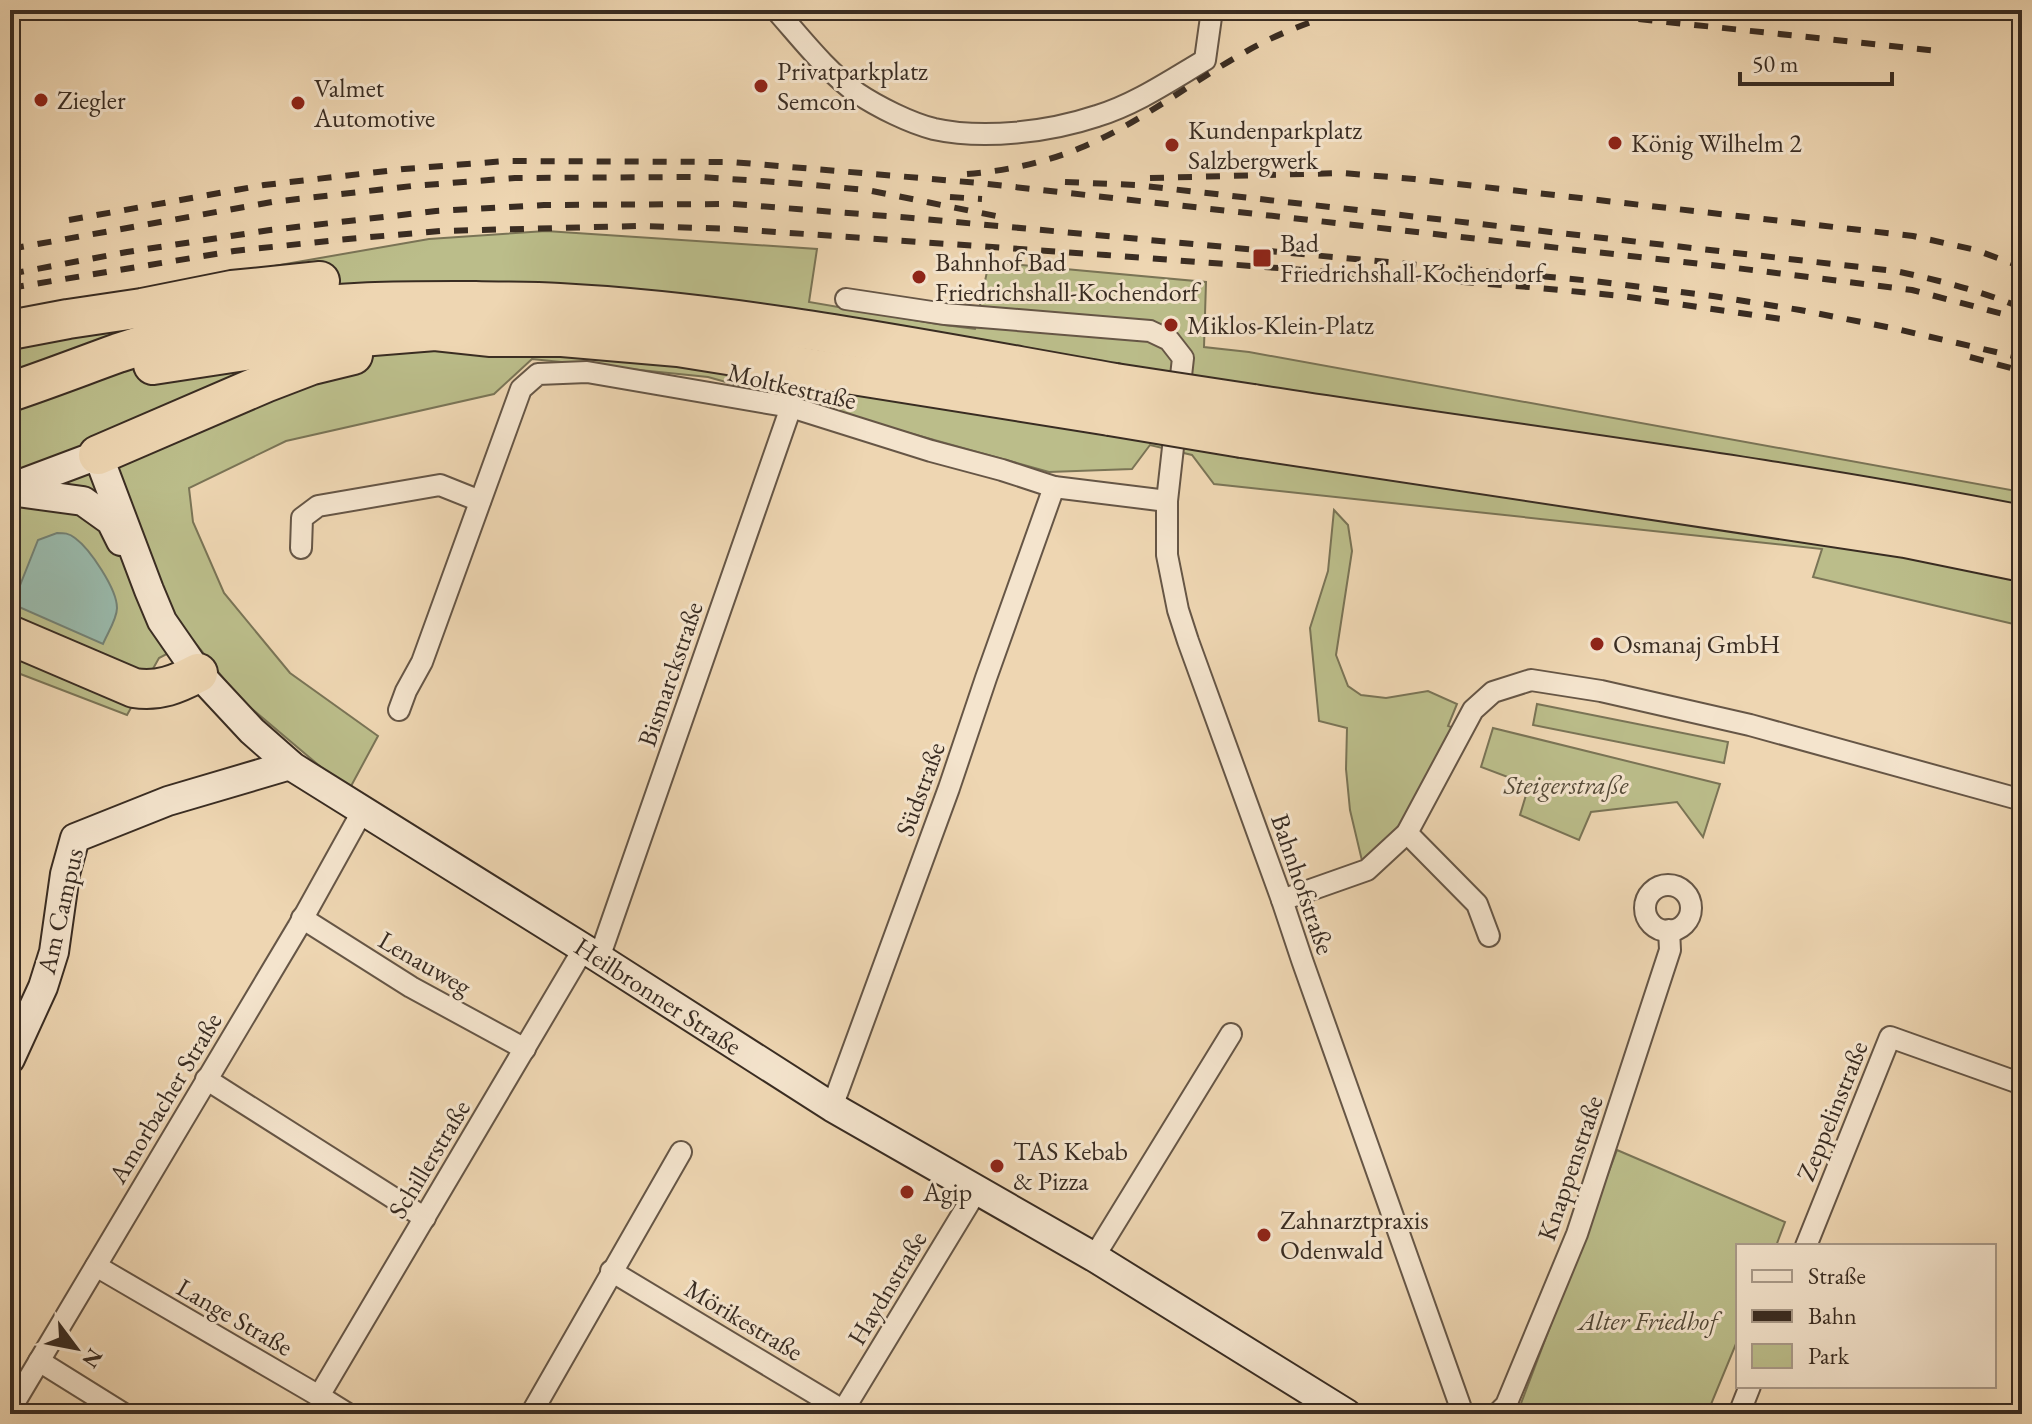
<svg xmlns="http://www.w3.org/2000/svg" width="2032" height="1424" font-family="'EB Garamond',serif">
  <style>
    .green { fill: #bbbd8a; stroke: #7a7456; stroke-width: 2 }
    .water { fill: #99b9ab; stroke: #738174; stroke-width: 2 }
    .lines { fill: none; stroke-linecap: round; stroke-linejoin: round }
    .street-casing { stroke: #665646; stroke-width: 24 }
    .secondary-casing { stroke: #392c22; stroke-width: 32 }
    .highway-casing { stroke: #392c22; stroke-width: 42 }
    .street { stroke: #f4e4cd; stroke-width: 20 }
    .secondary { stroke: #f4e4cd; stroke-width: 28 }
    .highway { stroke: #eed6b2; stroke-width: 38 }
    .rail { stroke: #392c22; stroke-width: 6; stroke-dasharray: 14 14; stroke-linecap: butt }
    .highway-bridge-casing { stroke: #392c22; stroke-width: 42; stroke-linecap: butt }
    .highway-bridge { stroke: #eed6b2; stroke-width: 38 }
    .poi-dot { fill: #8f2418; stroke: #f4e4cd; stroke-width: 3 }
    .labels { text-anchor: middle; stroke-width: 6; stroke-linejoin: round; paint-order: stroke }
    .poi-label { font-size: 26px; fill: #392c22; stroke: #f4e4cd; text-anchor: start }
    .street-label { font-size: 26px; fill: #392c22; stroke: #f4e4cd }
    .park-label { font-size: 26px; font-style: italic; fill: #534937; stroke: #f4e4cd }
  </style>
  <rect width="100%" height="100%" fill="#eed6b2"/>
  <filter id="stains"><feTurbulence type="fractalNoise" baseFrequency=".0025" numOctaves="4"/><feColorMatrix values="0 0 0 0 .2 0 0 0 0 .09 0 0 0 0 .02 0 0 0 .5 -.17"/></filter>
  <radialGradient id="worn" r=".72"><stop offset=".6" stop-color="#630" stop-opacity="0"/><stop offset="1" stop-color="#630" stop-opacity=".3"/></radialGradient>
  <g class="green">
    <path d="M546 231 817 249 809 302 937 324 975 329 989 262 1206 282 1204 347 1249 352 2022 492V626L1813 577 1822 549 1214 484 1192 455 1150 445 1132 469 1049 472 708 377 532 359 494 394 286 441 189 488 193 522 224 593 290 673 378 736 350 788 322 768 239 698 193 640 159 658 127 715 10 670V312L429 239Z"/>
    <path d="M1334 510 1348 525 1352 551 1336 655 1348 686 1361 695 1386 698 1428 691 1457 704 1448 726 1460 730 1402 830 1363 865 1350 810 1346 769 1347 728 1319 721 1310 628 1328 571Z"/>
    <path d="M1537 704 1728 742 1724 763 1533 725Z"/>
    <path d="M1493 728 1720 784 1703 837 1677 802 1591 812 1579 840 1520 815 1529 785 1481 767Z"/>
    <path d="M1617 1150 1785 1222 1776 1246H1738V1339L1707 1414H1517Z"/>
  </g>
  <path class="water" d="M57 533C64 533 69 533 75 538 90 549 117 589 117 608 117 619 107 634 103 644L19 607 15 598 38 540Z"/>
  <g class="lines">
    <g class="street-casing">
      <g id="street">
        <path d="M776 10C801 38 826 71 857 93 878 107 910 123 934 129 984 140 1049 132 1097 116 1136 104 1171 80 1205 60L1212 10"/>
        <path d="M846 299 945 314 1150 331 1169 340 1183 358 1167 501V555L1178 610 1188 641 1282 900 1302 960 1463 1414"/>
        <path d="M301 548 302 518 318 506 440 485 480 501"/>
        <path d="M399 710 406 691 422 662 521 389 538 374 587 372 791 407 931 451 1002 470 1054 487 1167 501"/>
        <path d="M1407 833 1477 904 1489 936"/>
        <circle cx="1668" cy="908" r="23"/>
        <path d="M1282 900 1367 870 1407 833 1473 710 1493 692 1531 680 1601 691 1750 725 2022 800"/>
        <path d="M302 918 411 987 525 1049"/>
        <path d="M599 958 791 407"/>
        <path d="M206 1079 425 1218"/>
        <path d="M832 1107 949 788 986 678 1054 487"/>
        <path d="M1806 1246 1890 1037 2022 1084"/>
        <path d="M1094 1257 1231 1034"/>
        <path d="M96 1266 319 1396 348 1414"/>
        <path d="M611 1271 849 1414"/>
        <path d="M39 1361 124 1414"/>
        <path d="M319 1396 584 948"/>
        <path d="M10 1410 298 927 363 810"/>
        <path d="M531 1414 681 1152"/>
        <path d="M841 1414 977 1190"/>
        <path d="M1497 1414 1506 1405 1577 1234 1670 950 1669 930"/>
        <path d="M1739 1414 1750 1386"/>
      </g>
    </g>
    <g class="secondary-casing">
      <g id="secondary">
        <path d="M10 488 98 455 149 590 162 621 198 673 252 731 293 767 599 958 832 1107 1094 1257 1347 1414"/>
        <path d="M10 491 83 501 111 521 121 541"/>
        <path d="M10 1059 43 987 54 952 65 874 75 838 168 801 290 765"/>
      </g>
    </g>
    <g class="highway-casing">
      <g id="highway">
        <path d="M10 330 68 319 142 308 232 290 320 281"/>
        <path d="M153 365 311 341 435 331 491 337H562L678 347 1110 416"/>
        <path d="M10 392C46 380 82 366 118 353 169 336 223 322 276 312 341 300 409 301 475 301 503 302 531 301 559 303 746 313 931 351 1115 383"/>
        <path d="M1253 404C1509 444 1767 475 2022 525"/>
        <path d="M1242 438 1905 538 2022 562"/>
        <path d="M98 455 265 383 312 365 353 355"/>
        <path d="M10 635 134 688C159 692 177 684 198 673"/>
      </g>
    </g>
    <use href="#street" class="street"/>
    <use href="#secondary" class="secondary"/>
    <use href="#highway" class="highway"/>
    <g class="rail">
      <path d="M1555 10 1938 51"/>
      <path d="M967 174C1005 171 1044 163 1080 148 1144 122 1198 76 1260 44 1287 30 1316 20 1345 10"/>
      <path d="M1150 178 1342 173 1414 179 1913 236 1976 250 2022 267"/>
      <path d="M1065 182 1136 185 1895 271C1939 280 1981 291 2022 308"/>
      <path d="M950 197 982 199"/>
      <path d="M69 220 264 185 404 169 506 161 732 162 979 183 1720 266 1912 290 2022 319"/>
      <path d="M10 249 272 202 412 186 515 178 699 177 791 183 867 190 1001 217"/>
      <path d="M10 274 127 252 270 230 436 211 544 205 733 204 912 218 1593 281 1713 296 1800 310 1892 328 2022 358"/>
      <path d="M2015 279 2022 282"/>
      <path d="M10 288 234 251 337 240 440 231 638 226 734 229 1106 255 1529 287 1622 296 1782 319"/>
      <path d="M1970 357 2022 371"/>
    </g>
    <g class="highway-bridge-casing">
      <g id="highway-bridge">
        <path d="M1115 383 1253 404"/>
        <path d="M1110 416 1242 438"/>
      </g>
    </g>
    <use href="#highway-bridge" class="highway-bridge"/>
  </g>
  <g class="poi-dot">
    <circle cx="761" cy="86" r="8"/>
    <circle cx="41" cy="100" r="8"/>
    <circle cx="298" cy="103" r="8"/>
    <circle cx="1615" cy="143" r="8"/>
    <circle cx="1172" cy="145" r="8"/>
    <rect x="1252" y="248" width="20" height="20" rx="4"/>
    <circle cx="919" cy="277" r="8"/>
    <circle cx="1171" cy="325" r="8"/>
    <circle cx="1597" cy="644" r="8"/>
    <circle cx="997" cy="1166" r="8"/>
    <circle cx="907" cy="1192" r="8"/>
    <circle cx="1264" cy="1235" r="8"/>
  </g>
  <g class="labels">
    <g class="poi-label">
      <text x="777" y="80">Privatparkplatz<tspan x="777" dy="30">Semcon</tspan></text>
      <text x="314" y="97">Valmet<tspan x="314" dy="30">Automotive</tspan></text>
      <text x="57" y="109">Ziegler</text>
      <text x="1188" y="139">Kundenparkplatz<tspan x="1188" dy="30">Salzbergwerk</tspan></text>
      <text x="1631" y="152">König Wilhelm 2</text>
      <text x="1280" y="252">Bad<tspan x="1280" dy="30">Friedrichshall-Kochendorf</tspan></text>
      <text x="935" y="271">Bahnhof Bad<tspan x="935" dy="30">Friedrichshall-Kochendorf</tspan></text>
      <text x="1187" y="334">Miklos-Klein-Platz</text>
      <text x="1613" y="653">Osmanaj GmbH</text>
      <text x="1013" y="1160">TAS Kebab<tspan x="1013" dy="30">&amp; Pizza</tspan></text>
      <text x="923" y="1201">Agip</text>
      <text x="1280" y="1229">Zahnarztpraxis<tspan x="1280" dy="30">Odenwald</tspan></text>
    </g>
    <g class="street-label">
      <text transform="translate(792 386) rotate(13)" y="9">Moltkestraße</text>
      <text transform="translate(670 674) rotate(-71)" y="9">Bismarckstraße</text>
      <text transform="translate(920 789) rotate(-70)" y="9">Südstraße</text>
      <text transform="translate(1303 884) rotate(71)" y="9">Bahnhofstraße</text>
      <text transform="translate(60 911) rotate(-77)" y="9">Am Campus</text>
      <text transform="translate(425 963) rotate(30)" y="9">Lenauweg</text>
      <text transform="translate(658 996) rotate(33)" y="9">Heilbronner Straße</text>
      <text transform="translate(165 1098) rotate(-59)" y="9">Amorbacher Straße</text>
      <text transform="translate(1832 1111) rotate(-68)" y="9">Zeppelinstraße</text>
      <text transform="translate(429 1159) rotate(-59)" y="9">Schillerstraße</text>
      <text transform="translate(1570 1168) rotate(-71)" y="9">Knappenstraße</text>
      <text transform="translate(887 1288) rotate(-59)" y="9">Haydnstraße</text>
      <text transform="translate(235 1317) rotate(30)" y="9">Lange Straße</text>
      <text transform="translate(744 1320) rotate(31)" y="9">Mörikestraße</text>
    </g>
    <g class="park-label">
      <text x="1566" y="794">Steigerstraße</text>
      <text x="1648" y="1330">Alter Friedhof</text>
    </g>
  </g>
  <rect width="2032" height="1424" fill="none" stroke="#eed6b2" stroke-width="40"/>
  <rect x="12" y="12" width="2008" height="1400" fill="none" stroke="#392c22" stroke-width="4"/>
  <rect x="20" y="20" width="1992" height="1384" fill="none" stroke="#392c22" stroke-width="2"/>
  <rect x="1736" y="1244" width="260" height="144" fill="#f4e4cd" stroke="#a99a89" stroke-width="2"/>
  <rect x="1752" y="1270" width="40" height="12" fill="#f4e4cd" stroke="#a99a89" stroke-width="2"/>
  <text x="1808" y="1284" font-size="24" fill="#392c22">Straße</text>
  <rect x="1752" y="1310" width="40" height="12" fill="#392c22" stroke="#a99a89" stroke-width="2"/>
  <text x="1808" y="1324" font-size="24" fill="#392c22">Bahn</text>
  <rect x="1752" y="1344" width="40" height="24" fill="#bbbd8a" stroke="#a99a89" stroke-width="2"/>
  <text x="1808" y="1364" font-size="24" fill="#392c22">Park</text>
  <g transform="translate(76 1348) rotate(122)" stroke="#f4e4cd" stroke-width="6" paint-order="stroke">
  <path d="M0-6L14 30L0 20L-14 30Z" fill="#392c22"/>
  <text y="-12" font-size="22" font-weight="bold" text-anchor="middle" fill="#392c22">N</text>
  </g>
  <path d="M1740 72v12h152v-12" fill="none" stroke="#392c22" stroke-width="4"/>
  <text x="1752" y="72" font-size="24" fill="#392c22" stroke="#f4e4cd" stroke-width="6" paint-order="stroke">50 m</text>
  <rect width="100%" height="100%" filter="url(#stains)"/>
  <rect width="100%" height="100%" fill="url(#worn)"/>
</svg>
